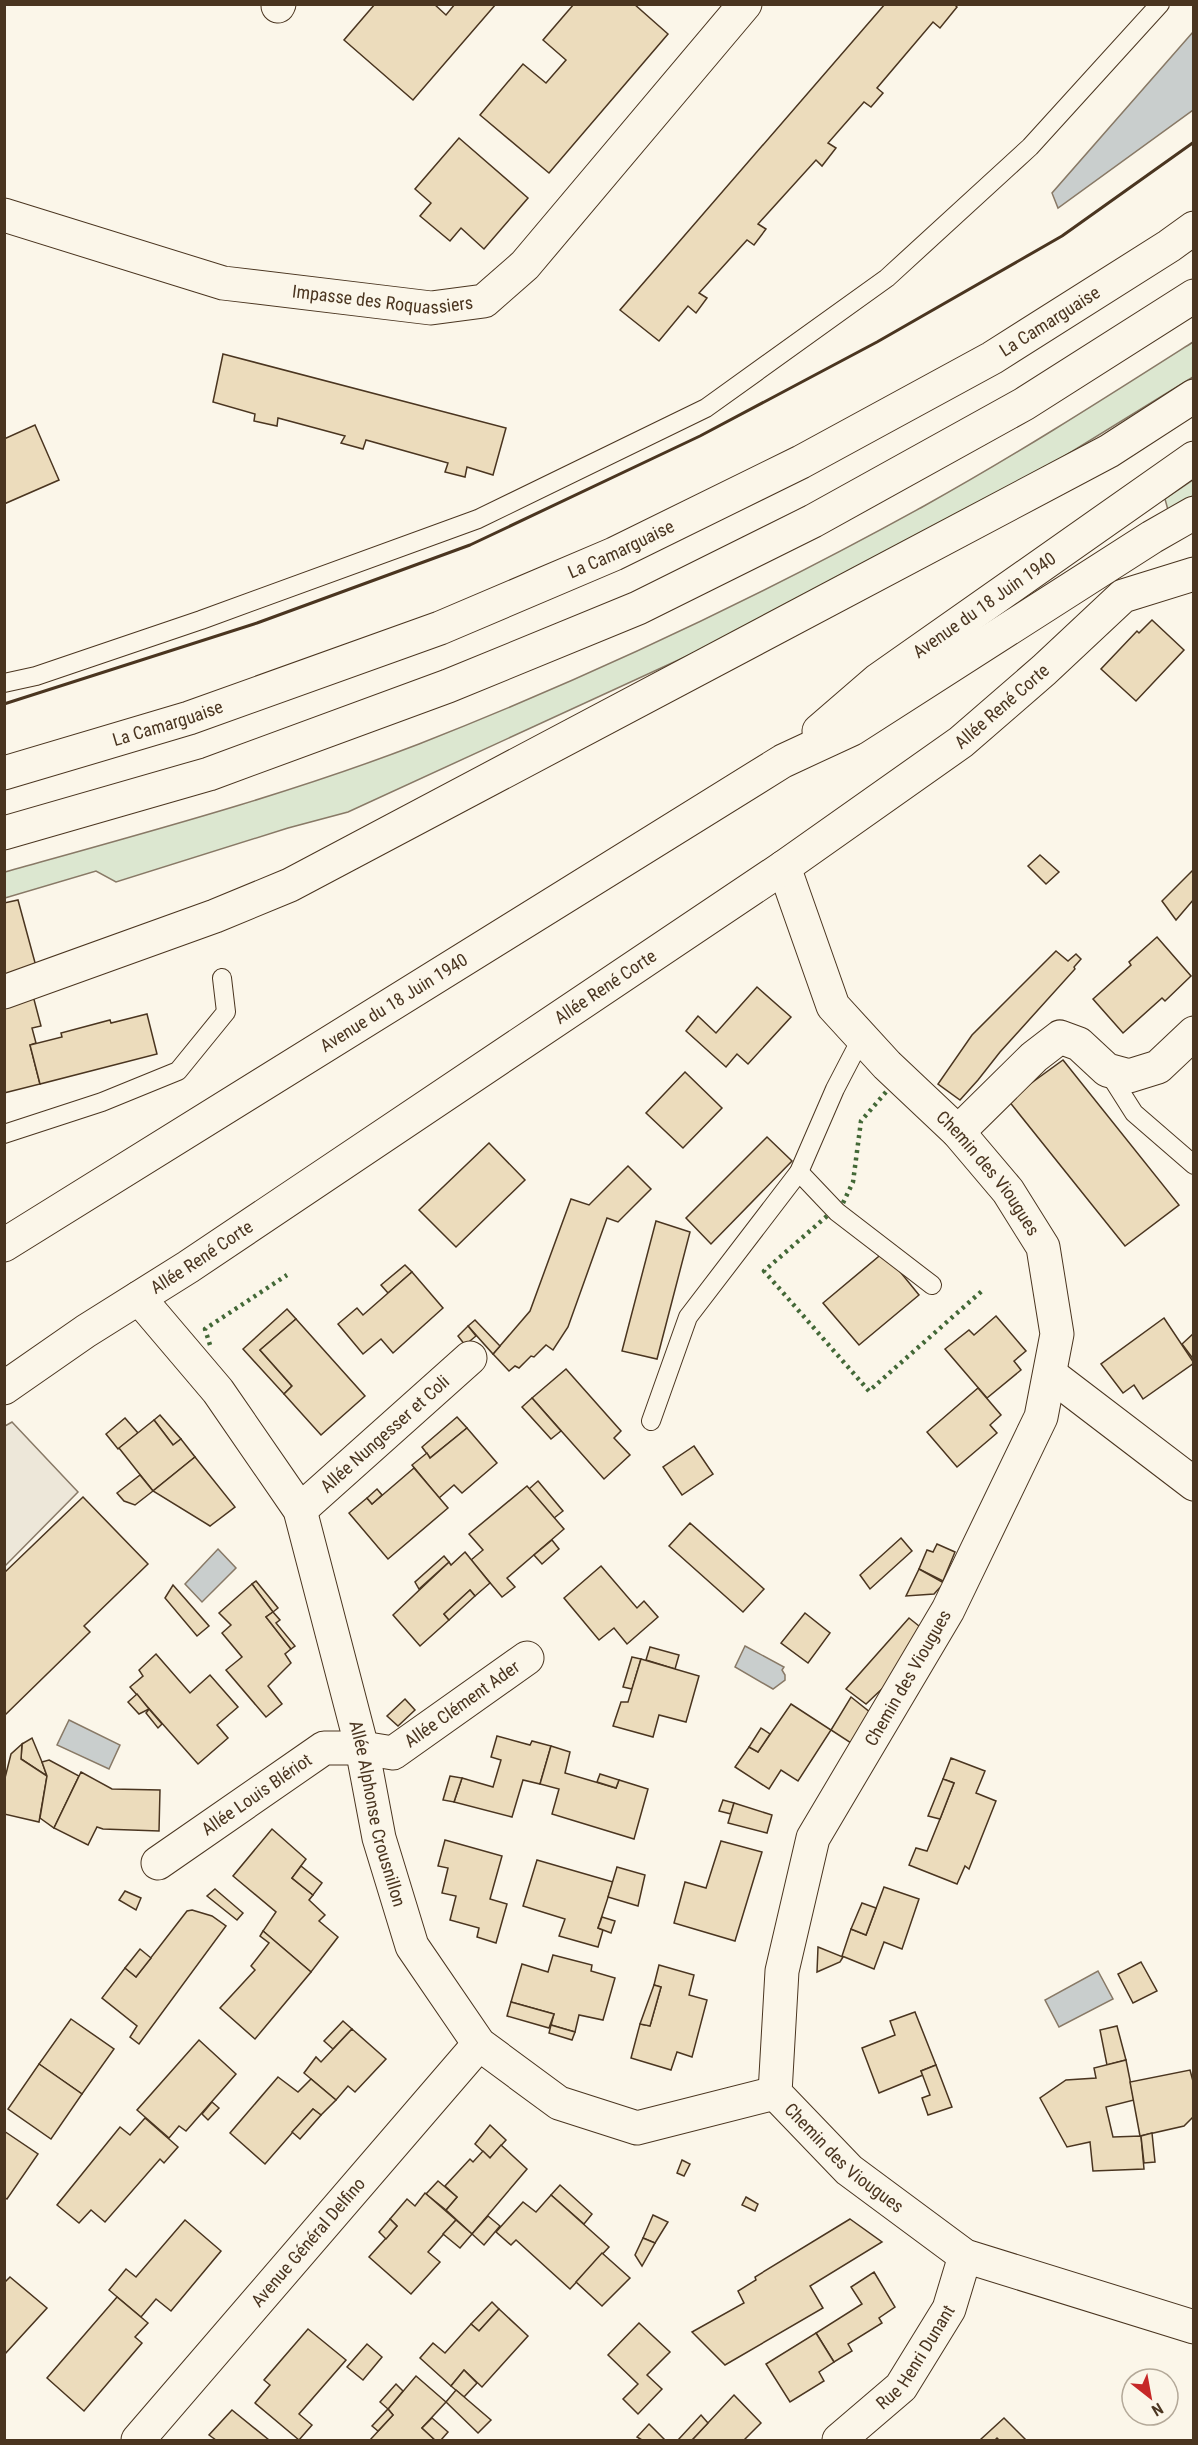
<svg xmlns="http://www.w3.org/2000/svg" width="1198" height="2445" font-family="'Roboto Condensed',sans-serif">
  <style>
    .green { fill: #dce7d0; stroke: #887966; stroke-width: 1.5 }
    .parking { fill: #ede7d9; stroke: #887966; stroke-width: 1.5 }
    .water { fill: #c9cecd; stroke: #887966; stroke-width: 1.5 }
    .building { fill: #ecdcbc; stroke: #4a3520; stroke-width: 1.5 }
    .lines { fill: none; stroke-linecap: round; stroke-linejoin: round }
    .service-casing { stroke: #4a3520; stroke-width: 20 }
    .minor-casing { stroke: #4a3520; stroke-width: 35 }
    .primary-casing { stroke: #4a3520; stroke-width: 35 }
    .motorway-casing { stroke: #4a3520; stroke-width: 35 }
    .service { stroke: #fbf6e9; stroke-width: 18 }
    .minor { stroke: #fbf6e9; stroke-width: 33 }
    .primary { stroke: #fbf6e9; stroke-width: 33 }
    .motorway { stroke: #fbf6e9; stroke-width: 33 }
    .hedge { stroke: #436837; stroke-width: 4.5; stroke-dasharray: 3 4.5; stroke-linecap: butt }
    .wall { stroke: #4a3520; stroke-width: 3 }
    .labels { text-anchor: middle; stroke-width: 4.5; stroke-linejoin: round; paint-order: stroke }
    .street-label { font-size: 18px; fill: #4a3520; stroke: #fbf6e9 }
  </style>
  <rect width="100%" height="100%" fill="#fbf6e9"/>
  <g class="green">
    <path d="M1193 342V377L990 502 772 617 348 812 288 828 116 882 96 871 5 898V872C144 833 284 796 419 744 592 676 761 596 924 506 1016 455 1105 398 1193 342Z"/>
    <path d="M1193 480V496L1168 510 1165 499Z"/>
  </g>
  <path class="parking" d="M12 1422 78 1492 5 1566V1426Z"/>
  <g class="water">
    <path d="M1193 32V110L1058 208 1052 193Z"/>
    <path d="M218 1549 236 1568 202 1602 185 1584Z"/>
    <path d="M745 1646 784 1667 782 1670 785 1675V1680L773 1689 735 1667Z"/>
    <path d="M69 1720 120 1745 109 1769 57 1745Z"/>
    <path d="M1098 1971 1113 1999 1059 2027 1045 2000Z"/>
  </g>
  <g class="building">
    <path d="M375 4H434L446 15 455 4H496L413 100 344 40Z"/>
    <path d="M574 4H634L668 34 549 173 480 115 523 64 546 83 566 60 543 40Z"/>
    <path d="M885 4H954L957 7 940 28 933 22 877 88 883 93 871 107 864 102 828 143 836 148 822 166 816 160 758 224 766 229 754 245 747 240 699 293 707 298 696 313 688 306 659 341 620 310Z"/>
    <path d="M459 138 528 198 484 249 461 228 450 241 420 216 431 203 415 189Z"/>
    <path d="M223 354 506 428 493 475 467 467 465 477 445 472 448 463 366 440 363 449 341 443 345 436 278 418 277 426 254 421 255 414 213 402Z"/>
    <path d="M35 425 59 480 4 504V439Z"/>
    <path d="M1152 620 1184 650 1136 701 1101 669 1137 631 1139 633Z"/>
    <path d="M1040 855 1059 872 1046 884 1028 866Z"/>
    <path d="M1194 869V899L1176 920 1162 901Z"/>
    <path d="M18 900 37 970 27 973 41 1026 32 1028 36 1043 30 1045 40 1084 4 1093V903Z"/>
    <path d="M1157 937 1191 976 1165 1001 1162 998 1123 1033 1093 999 1131 965 1129 962Z"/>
    <path d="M1056 951 1068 961 1076 954 1081 959 1074 967 1075 969 1000 1052 978 1080 960 1100 938 1084 972 1035Z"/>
    <path d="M757 987 791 1017 748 1064 737 1054 726 1067 686 1031 698 1016 716 1033Z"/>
    <path d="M147 1014 157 1054 40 1084 30 1045 62 1037 61 1033 110 1020 111 1023Z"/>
    <path d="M1063 1060 1179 1205 1125 1246 1008 1100Z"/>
    <path d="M685 1072 722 1108 683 1148 646 1113Z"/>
    <path d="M767 1137 792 1161 711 1244 686 1218Z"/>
    <path d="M489 1143 525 1180 456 1247 419 1210Z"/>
    <path d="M628 1166 651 1189 618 1222 607 1218 568 1327 553 1350 546 1345 534 1357 531 1356 519 1368 515 1366 509 1371 493 1354 530 1311 571 1199 589 1205Z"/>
    <path d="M656 1221 690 1232 657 1359 622 1351Z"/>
    <path d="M884 1252 919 1295 859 1345 823 1303Z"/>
    <path d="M405 1265 412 1272 388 1293 381 1285Z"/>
    <path d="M412 1272 443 1308 393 1353 381 1339 363 1354 338 1324 357 1308 363 1315Z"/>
    <path d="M287 1309 296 1319 260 1350 292 1386 284 1394 243 1349Z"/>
    <path d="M996 1316 1026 1351 1014 1361 1021 1370 987 1398 945 1349 969 1330 974 1335Z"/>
    <path d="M1164 1318 1194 1363 1143 1399 1134 1385 1123 1393 1101 1364Z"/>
    <path d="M296 1319 365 1396 321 1435 284 1394 292 1386 260 1350Z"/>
    <path d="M475 1320 500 1346 493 1354 468 1326Z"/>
    <path d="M468 1326 476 1336 465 1345 458 1336Z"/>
    <path d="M1194 1333V1360L1182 1344Z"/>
    <path d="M566 1369 621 1431 614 1438 630 1455 604 1479 532 1398Z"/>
    <path d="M978 1388 1001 1415 990 1425 997 1433 957 1467 927 1432Z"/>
    <path d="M532 1398 561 1431 551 1439 522 1407Z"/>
    <path d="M160 1415 181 1439 173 1445 154 1420Z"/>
    <path d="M457 1417 467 1428 430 1458 422 1447Z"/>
    <path d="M125 1418 138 1433 118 1449 106 1434Z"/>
    <path d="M154 1420 173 1445 181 1439 195 1457 153 1491 119 1448Z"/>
    <path d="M467 1428 497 1463 462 1493 454 1485 439 1498 412 1465 427 1453 430 1458Z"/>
    <path d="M694 1446 713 1474 682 1495 663 1467Z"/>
    <path d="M195 1457 235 1507 210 1526 153 1491Z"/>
    <path d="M414 1468 448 1508 388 1559 349 1513 367 1498 372 1504Z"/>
    <path d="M140 1475 153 1491 135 1505 124 1501 117 1493Z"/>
    <path d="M538 1481 563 1511 554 1518 529 1489Z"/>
    <path d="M527 1486 564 1529 507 1578 515 1587 502 1597 471 1560 483 1550 469 1534Z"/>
    <path d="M377 1489 382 1495 372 1504 367 1498Z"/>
    <path d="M83 1497 148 1564 84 1626 90 1632 4 1716V1573Z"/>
    <path d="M690 1523 764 1589 743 1612 669 1546Z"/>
    <path d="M901 1538 912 1551 870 1589 860 1575Z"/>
    <path d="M552 1540 559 1549 542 1564 534 1555Z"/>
    <path d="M937 1544 955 1552 943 1581 919 1569 927 1550 933 1552Z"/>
    <path d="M465 1552 490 1583 475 1596 470 1590 444 1614 449 1620 420 1646 393 1615 449 1562 451 1565Z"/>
    <path d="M444 1556 449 1562 419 1589 415 1582Z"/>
    <path d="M601 1566 637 1608 644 1601 658 1617 627 1644 614 1628 599 1640 564 1598Z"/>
    <path d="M919 1569 944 1583 934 1594 906 1596Z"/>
    <path d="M256 1581 278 1608 273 1612 252 1584Z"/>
    <path d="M252 1584 273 1612 266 1617 291 1649 285 1654 291 1663 268 1686 282 1704 266 1717 226 1670 242 1657 222 1633 231 1625 219 1613Z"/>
    <path d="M173 1585 209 1626 197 1636 165 1598Z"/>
    <path d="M470 1590 475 1596 449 1620 444 1614Z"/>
    <path d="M273 1612 280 1620 276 1623 295 1646 291 1649 266 1617Z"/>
    <path d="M805 1613 830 1633 808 1663 781 1643Z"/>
    <path d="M909 1618 929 1634 885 1686 866 1704 846 1689Z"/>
    <path d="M650 1647 679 1655 675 1669 646 1660Z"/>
    <path d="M156 1654 190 1693 210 1675 238 1707 217 1725 228 1738 198 1764 130 1687 143 1676 139 1670Z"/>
    <path d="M632 1657 641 1659 632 1689 623 1687Z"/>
    <path d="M641 1659 699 1676 686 1722 659 1715 653 1737 613 1726 621 1702H628Z"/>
    <path d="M137 1694 149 1709 139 1714 128 1702Z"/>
    <path d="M851 1697 871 1713 851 1743 831 1730Z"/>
    <path d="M405 1699 415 1710 398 1726 387 1716Z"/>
    <path d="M791 1704 831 1730 798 1781 781 1770 769 1789 735 1767 749 1747 758 1752Z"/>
    <path d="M149 1709 162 1724 158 1728 146 1713Z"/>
    <path d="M761 1728 770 1734 758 1752 749 1747Z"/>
    <path d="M497 1736 530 1745 532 1741 551 1746 540 1784 523 1780 512 1817 454 1802 462 1778 493 1787 501 1760 491 1757Z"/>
    <path d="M32 1738 42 1762 47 1776 21 1759 22 1744Z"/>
    <path d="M22 1744 21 1759 47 1776 39 1822 4 1814V1782L11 1754Z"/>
    <path d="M551 1746 570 1752 565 1773 616 1788 619 1780 648 1789 634 1839 552 1814 559 1789 540 1784Z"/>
    <path d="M951 1758 985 1771 976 1793 996 1801 969 1869 965 1866 957 1884 909 1865 916 1848 927 1851 940 1819 954 1783 943 1779Z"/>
    <path d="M49 1760 79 1776 54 1828 40 1818 47 1776 42 1762Z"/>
    <path d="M81 1772 112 1789 160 1790 159 1831 103 1829 97 1827 88 1845 54 1828Z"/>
    <path d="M600 1774 619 1780 616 1788 597 1782Z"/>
    <path d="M450 1776 462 1778 454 1802 443 1800Z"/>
    <path d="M943 1779 954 1783 940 1819 928 1816Z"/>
    <path d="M723 1800 734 1803 731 1814 719 1811Z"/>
    <path d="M734 1803 772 1815 767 1833 728 1823Z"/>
    <path d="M272 1829 306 1859 292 1878 313 1895 309 1900 325 1915 319 1921 338 1937 311 1972 263 1931 276 1912 233 1876Z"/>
    <path d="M445 1840 502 1856 490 1899 507 1904 496 1943 477 1937 479 1928 450 1920 456 1896 442 1893 448 1868 438 1866Z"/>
    <path d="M721 1841 762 1852 735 1941 674 1923 685 1882 706 1888Z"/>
    <path d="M537 1860 613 1882 598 1928 603 1930 598 1947 559 1936 565 1919 523 1906Z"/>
    <path d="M301 1866 322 1883 313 1895 292 1878Z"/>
    <path d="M617 1867 645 1875 638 1906 608 1897Z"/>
    <path d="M884 1887 919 1899 902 1949 884 1942 874 1969 842 1956 851 1929 866 1935Z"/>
    <path d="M215 1889 243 1913 237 1920 207 1896Z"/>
    <path d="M125 1891 141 1898 136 1910 119 1900Z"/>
    <path d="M862 1903 876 1908 866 1935 851 1929Z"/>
    <path d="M192 1910 212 1916 226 1926 139 2044 130 2037 137 2026 102 1998 125 1968 136 1977 187 1911Z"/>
    <path d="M602 1917 615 1921 611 1933 598 1928Z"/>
    <path d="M263 1931 311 1972 255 2039 220 2008 255 1970 251 1966 269 1943 260 1936Z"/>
    <path d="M818 1947 843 1957 840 1962 817 1972Z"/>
    <path d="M140 1949 151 1958 136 1977 125 1968Z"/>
    <path d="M553 1955 592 1965 591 1971 615 1978 603 2020 579 2015 575 2032 551 2025 554 2014 511 2002 522 1964 548 1972Z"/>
    <path d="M1141 1962 1157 1991 1133 2003 1118 1974Z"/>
    <path d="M659 1965 694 1975 689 1995 707 2000 692 2057 677 2052 671 2070 631 2058 640 2024 650 2026 661 1987 654 1985Z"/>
    <path d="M654 1985 661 1987 650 2026 640 2024Z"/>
    <path d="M511 2002 554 2014 549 2028 507 2016Z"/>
    <path d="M915 2012 936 2065 921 2071 923 2075 879 2093 862 2048 895 2035 890 2021Z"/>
    <path d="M71 2019 114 2049 82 2094 39 2064Z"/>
    <path d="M343 2021 352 2029 333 2049 324 2041Z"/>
    <path d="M551 2025 575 2032 572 2040 549 2033Z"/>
    <path d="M1117 2026 1126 2060 1107 2065 1100 2030Z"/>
    <path d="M352 2029 386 2059 355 2092 348 2086 336 2100 304 2073 316 2057 321 2062Z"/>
    <path d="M199 2040 236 2074 186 2131 179 2126 169 2138 137 2110Z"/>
    <path d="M1126 2060 1134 2100 1106 2107 1113 2137 1141 2136 1144 2169 1093 2171 1090 2142 1067 2147 1040 2098 1066 2080 1096 2078 1094 2068Z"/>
    <path d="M39 2064 82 2094 51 2139 8 2109Z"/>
    <path d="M936 2065 952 2107 928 2115 922 2098 930 2095 921 2071Z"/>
    <path d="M1190 2070 1194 2085V2116L1184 2126 1140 2136 1130 2082Z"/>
    <path d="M278 2077 298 2092 311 2079 336 2100 321 2115 313 2109 265 2164 230 2133Z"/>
    <path d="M212 2102 219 2108 208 2120 202 2114Z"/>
    <path d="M313 2109 321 2115 300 2139 292 2132Z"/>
    <path d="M145 2118 178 2147 164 2163 160 2159 105 2222 91 2210 79 2223 57 2205 120 2127 130 2135Z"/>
    <path d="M490 2125 506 2140 490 2158 475 2144Z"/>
    <path d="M4 2131 38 2154 7 2199 4 2197Z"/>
    <path d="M1152 2133 1155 2162 1144 2163 1141 2136Z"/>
    <path d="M501 2145 527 2169 472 2234 446 2210 457 2197 445 2186 470 2159 473 2162 483 2151 490 2158Z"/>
    <path d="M682 2160 690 2164 684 2176 677 2173Z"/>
    <path d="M438 2181 457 2197 446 2210 426 2194Z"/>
    <path d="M560 2185 592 2214 584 2224 551 2195Z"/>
    <path d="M425 2193 456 2220 428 2252 440 2262 411 2294 369 2257 397 2226 390 2219 407 2199 415 2206Z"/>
    <path d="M551 2195 609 2247 570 2289 516 2240 511 2245 496 2232 523 2202 536 2212Z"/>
    <path d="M746 2197 758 2204 755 2211 742 2205Z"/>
    <path d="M653 2215 668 2222 655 2243 643 2238Z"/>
    <path d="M488 2216 500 2226 484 2245 472 2234Z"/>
    <path d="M390 2219 397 2226 386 2239 379 2232Z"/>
    <path d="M850 2219 882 2242 810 2286 823 2308 725 2365 692 2332 744 2303 738 2291 756 2280 755 2277Z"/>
    <path d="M185 2220 221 2251 171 2311 156 2299 141 2317 109 2290 126 2269 136 2277Z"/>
    <path d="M456 2220 472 2234 460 2248 443 2234Z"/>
    <path d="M643 2238 655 2243 642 2266 635 2255Z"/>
    <path d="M602 2253 630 2278 602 2306 576 2282Z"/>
    <path d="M874 2272 895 2307 879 2318 882 2323 848 2344 852 2351 834 2362 816 2333 862 2304 851 2287Z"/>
    <path d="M10 2277 47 2308 4 2355V2283Z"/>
    <path d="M117 2297 148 2323 135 2337 142 2343 84 2411 47 2378Z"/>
    <path d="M492 2302 499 2309 479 2331 471 2324Z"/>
    <path d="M499 2309 528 2336 482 2387 464 2370 451 2386 420 2358 433 2343 445 2353 471 2324 479 2331Z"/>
    <path d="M639 2323 670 2352 647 2375 662 2389 638 2414 623 2399 638 2384 608 2355Z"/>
    <path d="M308 2329 346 2360 299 2414 312 2425 299 2440 255 2403 270 2385 264 2380Z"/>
    <path d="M816 2333 834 2362 819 2372 824 2381 790 2402 766 2364Z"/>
    <path d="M367 2344 382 2357 363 2380 347 2367Z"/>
    <path d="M464 2370 477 2383 464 2397 451 2386Z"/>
    <path d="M416 2376 446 2402 422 2428 435 2440H370L393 2415 388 2409Z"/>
    <path d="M396 2384 403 2391 388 2409 380 2402Z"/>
    <path d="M456 2390 491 2420 478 2433 446 2402Z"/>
    <path d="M734 2395 761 2423 744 2440H692Z"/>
    <path d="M388 2409 393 2415 378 2431 372 2426Z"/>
    <path d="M232 2410 269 2440H216L209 2435Z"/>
    <path d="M701 2415 708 2423 692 2440H678Z"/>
    <path d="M432 2418 448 2432 441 2440H435L422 2428Z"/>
    <path d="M1004 2418 1026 2440H999L997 2438 995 2440H980Z"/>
    <path d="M649 2424 665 2440H642L637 2437Z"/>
  </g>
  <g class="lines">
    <g class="service-casing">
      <g id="service">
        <path d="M4 683 36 676 201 620 478 519 706 408 887 278 1030 147 1160 4"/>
        <path d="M1108 1072 1134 1113 1194 1165"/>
        <path d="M4 1134 102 1102 178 1071 226 1012 222 978"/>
        <path d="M799 1172 837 1212 932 1285"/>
        <path d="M651 1421 688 1317 799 1172 835 1089 862 1037"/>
      </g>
    </g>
    <g class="minor-casing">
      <g id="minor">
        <path d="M278 6 279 4"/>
        <path id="s1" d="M4 215 223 283 431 308 484 301 525 265 745 4"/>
        <path id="s2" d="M784 867 833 1006 887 1065 958 1132 1008 1191 1043 1247 1057 1334 1041 1417 948 1610 813 1838 782 1971 775 2093 849 2170 965 2256 1194 2327"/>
        <path d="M958 1132 1034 1057 1060 1037 1079 1044 1107 1070 1129 1076 1158 1067 1194 1033"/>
        <path id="s3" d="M139 1298 218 1391 300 1510 362 1748 379 1838 412 1946 479 2044 559 2103 637 2128 775 2093"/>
        <path d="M1050 1374 1194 1484"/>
        <path id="s4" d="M4 1388 86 1331 188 1267 784 867 961 742 1044 670 1123 596 1194 574"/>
        <path id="s5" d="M300 1510 470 1358"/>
        <path id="s6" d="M158 1863 324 1748H362L393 1753 527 1658"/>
        <path id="s7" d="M138 2440 479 2044"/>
        <path id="s8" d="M839 2440 901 2387 949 2309 965 2256"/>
      </g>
    </g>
    <g class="primary-casing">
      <g id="primary">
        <path id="s9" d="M819 731 878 680 1194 458"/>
        <path id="s10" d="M4 1245 783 761 852 729 1152 537 1194 513"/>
      </g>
    </g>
    <g class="motorway-casing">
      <g id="motorway">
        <path id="s11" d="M4 773 189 718 440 628 614 554 801 462 992 358 1169 246 1194 228"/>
        <path d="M4 833 209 774 448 686 638 608 813 521 1024 404 1194 296"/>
        <path d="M4 992 215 916 290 885 1109 451 1194 396"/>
      </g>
    </g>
    <use href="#service" class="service"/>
    <use href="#minor" class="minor"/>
    <use href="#primary" class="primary"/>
    <use href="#motorway" class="motorway"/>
    <g class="hedge">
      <path d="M843 1203 853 1182 861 1121 886 1092"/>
      <path d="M827 1216 764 1271 869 1391 983 1290"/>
      <path d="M210 1345 205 1329 287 1275"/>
    </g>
    <path class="wall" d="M4 704 257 623 470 545 700 436 877 342 1062 236 1194 142"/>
  </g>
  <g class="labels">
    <g class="street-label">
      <text dy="6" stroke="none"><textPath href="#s1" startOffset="390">Impasse des Roquassiers</textPath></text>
      <text dy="6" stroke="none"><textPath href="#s11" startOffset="1143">La Camarguaise</textPath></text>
      <text dy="6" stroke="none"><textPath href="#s11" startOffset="657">La Camarguaise</textPath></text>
      <text dy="6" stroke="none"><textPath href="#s9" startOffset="208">Avenue du 18 Juin 1940</textPath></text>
      <text dy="6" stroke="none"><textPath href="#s4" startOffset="1209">Allée René Corte</textPath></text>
      <text dy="6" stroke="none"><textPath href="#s11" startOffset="171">La Camarguaise</textPath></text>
      <text dy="6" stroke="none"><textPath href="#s4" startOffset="723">Allée René Corte</textPath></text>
      <text dy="6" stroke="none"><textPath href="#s10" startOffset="459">Avenue du 18 Juin 1940</textPath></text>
      <text dy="6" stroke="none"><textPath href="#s2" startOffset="376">Chemin des Viougues</textPath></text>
      <text dy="6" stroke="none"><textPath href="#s4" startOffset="237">Allée René Corte</textPath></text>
      <text dy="6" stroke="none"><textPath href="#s5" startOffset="114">Allée Nungesser et Coli</textPath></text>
      <text transform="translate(908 1678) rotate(-60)" y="6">Chemin des Viougues</text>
      <text dy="6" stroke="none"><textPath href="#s6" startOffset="356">Allée Clément Ader</textPath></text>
      <text dy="6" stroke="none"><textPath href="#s6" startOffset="120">Allée Louis Blériot</textPath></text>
      <text dy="6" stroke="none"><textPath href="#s3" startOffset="580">Allée Alphonse Crousnillon</textPath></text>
      <text dy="6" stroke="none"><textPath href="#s2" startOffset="1474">Chemin des Viougues</textPath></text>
      <text dy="6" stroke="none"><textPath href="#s7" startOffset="261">Avenue Général Delfino</textPath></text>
      <text dy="6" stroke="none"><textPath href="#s8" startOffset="114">Rue Henri Dunant</textPath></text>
    </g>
  </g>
  <rect width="1198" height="2445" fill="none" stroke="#4a3520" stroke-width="12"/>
  <g transform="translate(1150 2397) rotate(149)"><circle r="28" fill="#fbf6e9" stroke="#b4a999" stroke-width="1.5"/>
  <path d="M0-4.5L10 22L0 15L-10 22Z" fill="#c62828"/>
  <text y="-9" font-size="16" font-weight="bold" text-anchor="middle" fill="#4a3520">N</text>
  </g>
</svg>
